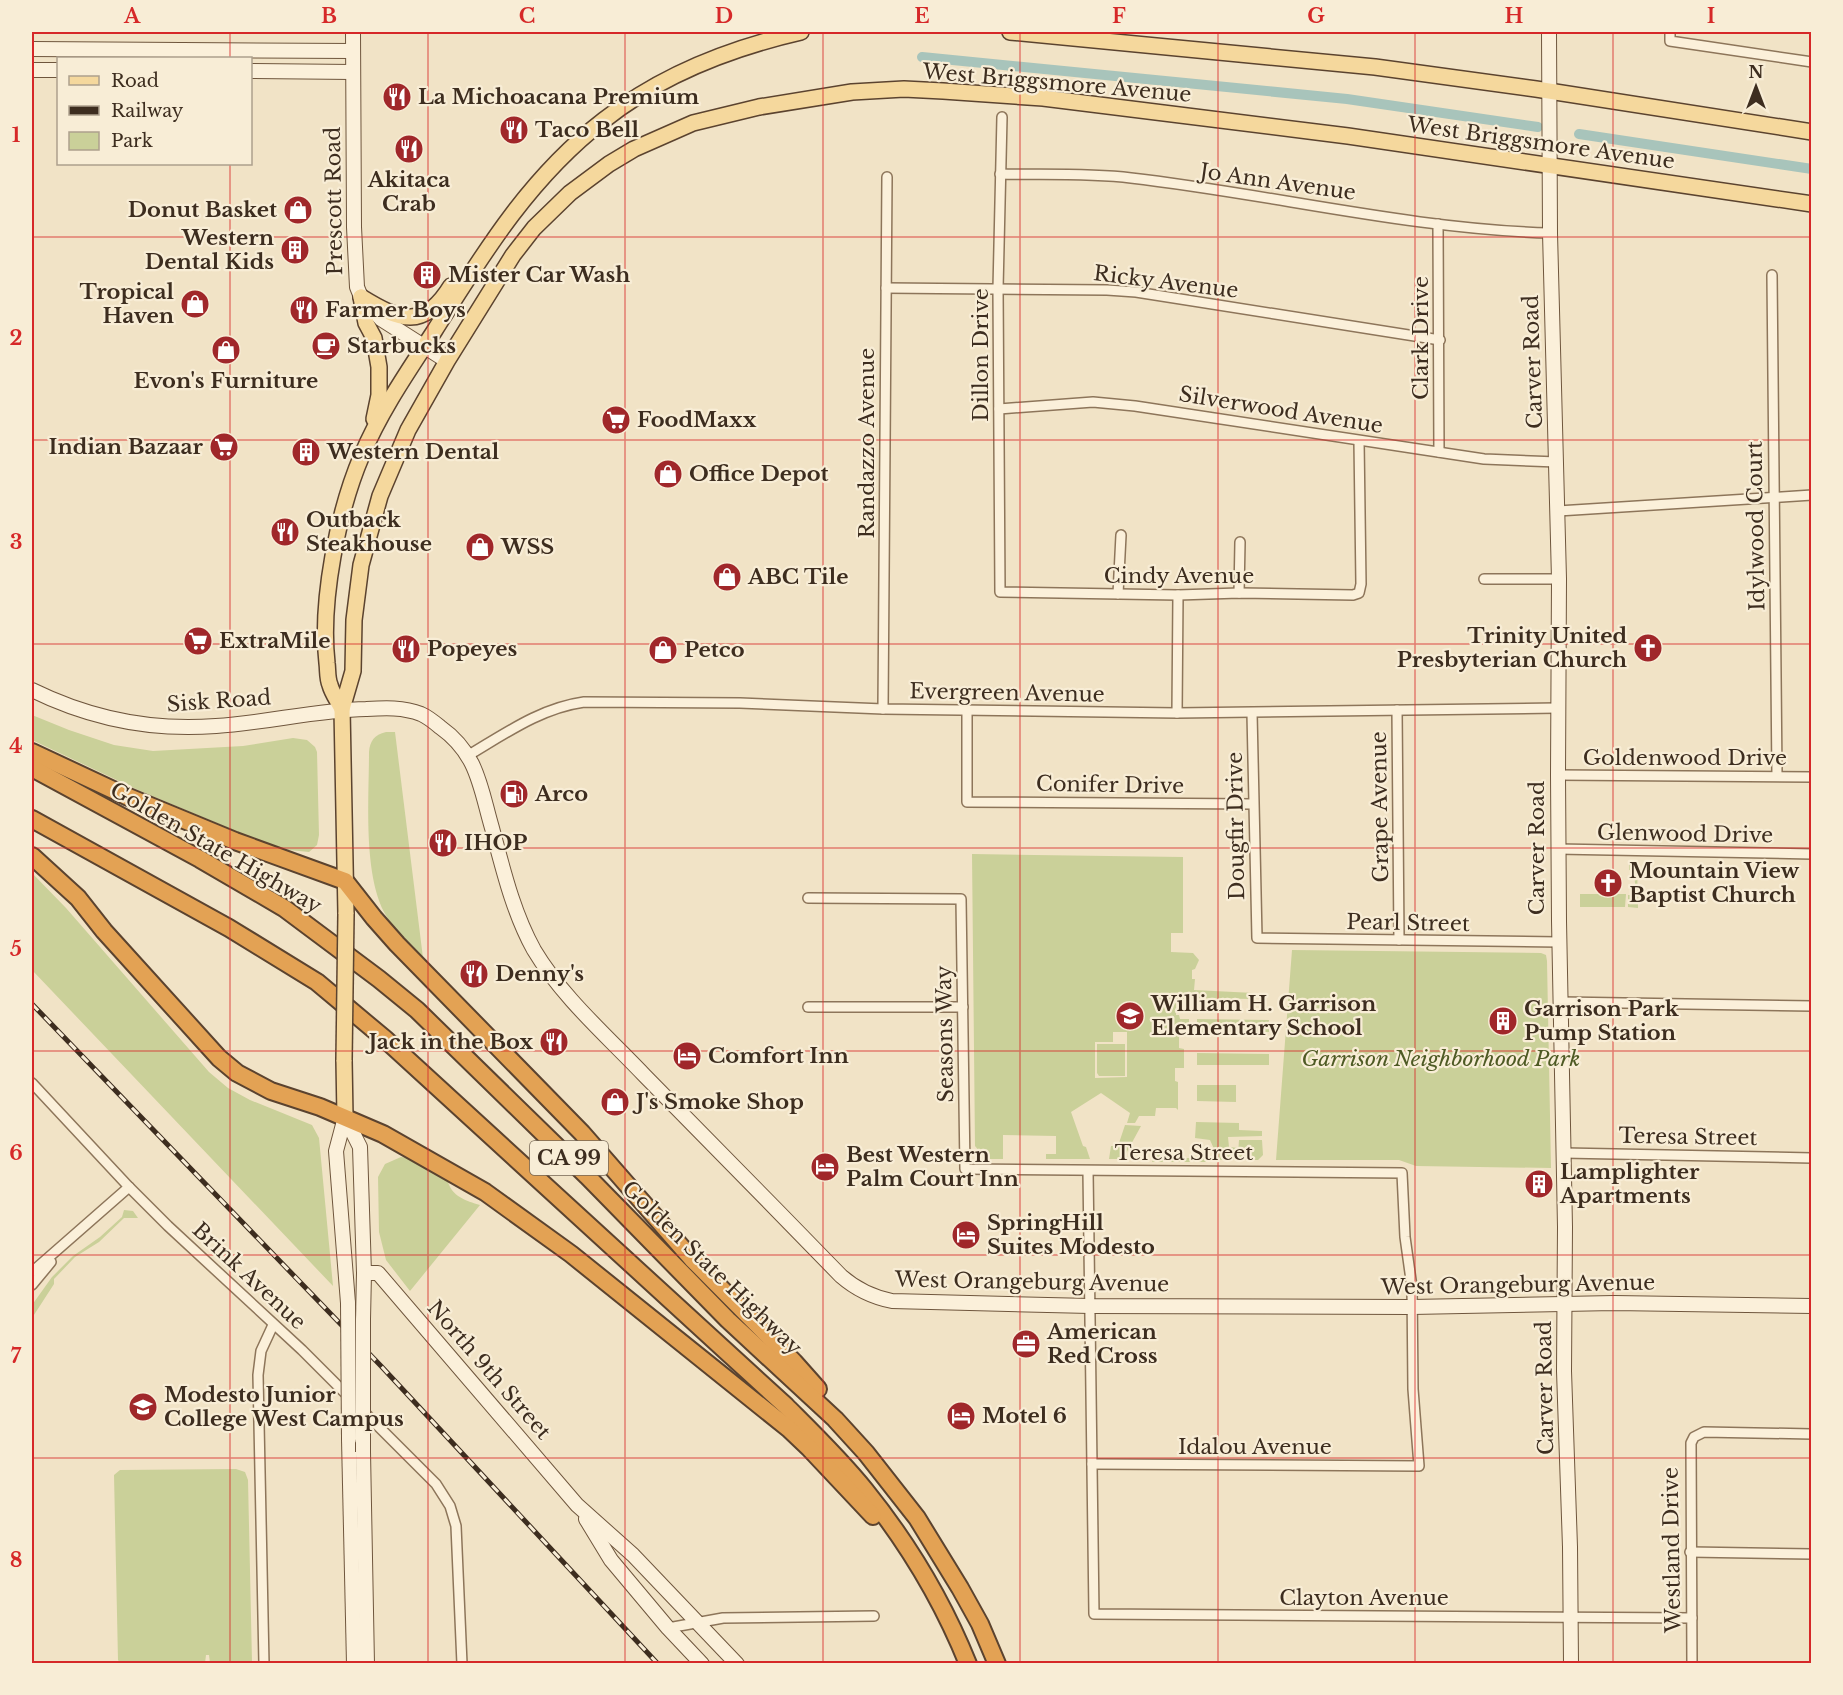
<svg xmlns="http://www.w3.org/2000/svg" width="1843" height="1695" font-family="'Libre Baskerville',serif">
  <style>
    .green { fill: #cad099; fill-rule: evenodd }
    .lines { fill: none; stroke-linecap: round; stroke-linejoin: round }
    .canal { stroke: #a8c4bb; stroke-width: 10 }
    .street-casing { stroke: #8d755a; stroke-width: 12 }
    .secondary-casing { stroke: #6f563d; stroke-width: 16 }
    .primary-casing { stroke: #5b432f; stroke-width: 18 }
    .highway-casing { stroke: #5b432f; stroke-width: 20 }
    .street { stroke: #fbf0da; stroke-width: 9 }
    .secondary { stroke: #fbf0da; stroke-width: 14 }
    .primary { stroke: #f5d89d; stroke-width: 15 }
    .highway { stroke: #e3a254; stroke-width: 16 }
    .rail-casing { stroke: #3d2d1f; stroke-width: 5 }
    .rail { stroke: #f8edd6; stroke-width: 3; stroke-dasharray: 9; stroke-linecap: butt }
    .secondary-bridge-casing { stroke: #6f563d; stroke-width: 16; stroke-linecap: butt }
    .primary-bridge-casing { stroke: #5b432f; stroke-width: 18; stroke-linecap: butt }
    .secondary-bridge { stroke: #fbf0da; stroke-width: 14 }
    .primary-bridge { stroke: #f5d89d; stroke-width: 15 }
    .grid { fill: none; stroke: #d62828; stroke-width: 1.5; stroke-opacity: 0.55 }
    .labels { text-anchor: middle; stroke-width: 4.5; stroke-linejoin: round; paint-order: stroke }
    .shield { fill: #f8edd6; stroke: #756756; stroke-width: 1.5 }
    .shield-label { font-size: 20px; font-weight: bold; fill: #3d2d1f }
    .street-label { font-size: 21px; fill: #3d2d1f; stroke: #f8edd6 }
    .poi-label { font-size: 21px; font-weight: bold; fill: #3d2d1f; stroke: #f8edd6; text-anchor: start }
    .park-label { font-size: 21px; font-style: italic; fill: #4e5a24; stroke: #f8edd6 }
    .neatline { fill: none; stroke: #d62828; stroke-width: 2 }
    .grid-label { font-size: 20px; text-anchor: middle; font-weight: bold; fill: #d62828 }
  </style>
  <rect width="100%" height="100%" fill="#f1e3c6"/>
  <g class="green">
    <path d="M32 715 69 730 114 745 153 751 243 746 293 738 307 740 315 747 317 752 319 835 317 845 309 852 279 849 138 790 32 740Z"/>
    <path d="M386 732H395L423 958C410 944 393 929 384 912 363 871 369 798 369 752 370 741 374 735 386 732Z"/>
    <path d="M972 854 1183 857V933H1171V952L1193 953 1199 960 1195 969 1192 970V979H1195L1194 990 1254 993V999L1185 998V1002H1176V1015H1179L1180 1019H1189V1031H1184V1035H1179V1048L1184 1049V1068H1175V1081L1178 1082V1110L1176 1108H1156L1155 1116H1139L1135 1123H1127L1130 1113 1101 1093 1071 1112 1083 1146 1086 1147 1090 1159H1046V1154H1056V1136L1003 1135V1159H986L975 1146ZM1113 1032H1127V1077L1095 1078V1042H1113Z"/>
    <path d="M1629 864H1637L1638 908 1628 907V895H1636L1634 871 1629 870Z"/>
    <path d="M32 873 66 908 209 1072 228 1088 250 1100 312 1125 319 1138 333 1286 32 970Z"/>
    <path d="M1580 894H1626L1625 907H1580Z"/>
    <path d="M1292 950 1541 953 1546 955 1547 961 1551 1168 1416 1166 1399 1160H1276Z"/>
    <path d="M1197 1019 1269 1020V1032H1197Z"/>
    <path d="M1097 1044H1125V1076H1099L1097 1073Z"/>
    <path d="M1197 1053 1269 1054V1065H1197Z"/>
    <path d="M1197 1085H1236V1102L1197 1101Z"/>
    <path d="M1196 1122 1239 1123V1130L1262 1131V1136L1228 1137 1229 1147 1238 1148V1155L1239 1140H1262L1263 1155 1258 1160H1219L1210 1140 1195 1138Z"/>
    <path d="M1125 1125 1141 1126 1123 1159H1109L1111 1146H1118Z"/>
    <path d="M1157 1150 1162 1151V1158H1202V1152L1205 1151 1211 1162H1152Z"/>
    <path d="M401 1157 409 1158 448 1182C452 1196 466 1201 480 1205L410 1291 386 1260 379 1232 378 1177 385 1164Z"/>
    <path d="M124 1210 133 1211 138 1218H124L99 1242 75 1257 54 1279V1284L32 1318V1305L52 1277 73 1256 100 1237 122 1217Z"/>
    <path d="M236 1469 245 1472 248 1480 252 1662 210 1663 209 1655H206L205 1663H120L118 1660 114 1475 120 1470Z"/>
  </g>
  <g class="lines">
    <g class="canal">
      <path d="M922 57 1347 99 1538 127"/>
      <path d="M1579 134 1812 169"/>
    </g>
    <g class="street-casing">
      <g id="street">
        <path d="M1670 32V41L1812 62"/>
        <path d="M1002 117 998 289 1000 592 1178 595 1239 593 1353 595 1359 593 1361 584 1359 441"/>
        <path d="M1000 174C1043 175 1088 173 1131 178 1271 194 1409 229 1550 233"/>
        <path d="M1438 224 1439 452"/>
        <path d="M1772 275 1777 776"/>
        <path d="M886 288 1107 290 1136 292 1440 340"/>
        <path d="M999 409 1093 402 1135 406 1484 459 1557 462"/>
        <path d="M1558 511 1812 495"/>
        <path d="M1484 579H1559"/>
        <path d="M1239 593 1240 542"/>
        <path d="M1118 594 1121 535"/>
        <path d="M883 709 887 177"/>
        <path d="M967 710V802L1253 804"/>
        <path d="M1397 710 1399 940"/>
        <path d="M1177 713 1178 595"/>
        <path d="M1252 713 1257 938 1559 942"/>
        <path d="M469 755C506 733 541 708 584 702L740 703 883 709 1177 713 1557 708"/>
        <path d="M1558 775 1812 777"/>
        <path d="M1558 849 1812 854"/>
        <path d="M808 898 961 899 965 1169 1402 1173 1405 1237 1412 1287 1413 1389 1419 1466 1092 1464"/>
        <path d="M1561 1002 1812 1006"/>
        <path d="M808 1007H963"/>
        <path d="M32 1083 129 1187 168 1226 302 1350 436 1484 450 1506 456 1526 462 1664"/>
        <path d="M1564 1153 1812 1158"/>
        <path d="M1088 1171 1094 1614 1692 1618"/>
        <path d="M32 1272 129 1187"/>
        <path d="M32 1285 51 1262"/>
        <path d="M1690 1552 1812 1554"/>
        <path d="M668 1628 723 1618 874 1616"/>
        <path d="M264 1664 258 1375 261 1351 273 1325"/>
        <path d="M1692 1664 1691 1443 1694 1437 1704 1432 1812 1434"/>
      </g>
    </g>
    <g class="secondary-casing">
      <g id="secondary">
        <path d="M353 32 354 227 357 287 361 297 381 319 447 361"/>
        <path d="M1549 32 1550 233 1559 579 1558 775 1559 921 1565 1227 1564 1371 1570 1547 1571 1664"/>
        <path d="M32 49 353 51"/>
        <path d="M32 70H58"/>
        <path d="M250 71 353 72"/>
        <path d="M32 690C89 718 152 731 216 726 266 723 316 710 366 709 385 708 403 707 421 714 428 717 434 722 440 727 478 754 480 787 492 828 503 869 513 912 534 950 562 997 607 1036 645 1076 710 1142 776 1209 841 1276 857 1290 872 1297 892 1301L1090 1306 1412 1307 1614 1303 1812 1306"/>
        <path d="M345 1117 360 1147 364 1273 363 1319"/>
        <path d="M345 1117 336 1151 348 1303"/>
        <path d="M364 1273H378L577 1505 633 1555 737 1664"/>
        <path d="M349 1439 354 1664"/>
        <path d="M363 1452 367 1664"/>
        <path d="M586 1519 611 1560 668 1628 702 1664"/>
      </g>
    </g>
    <g class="primary-casing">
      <g id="primary">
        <path d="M1010 32 1375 67 1536 89 1812 132"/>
        <path d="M361 297C400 321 424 330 451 286"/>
        <path d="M361 297 366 323 374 338 379 367V395L374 419"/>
        <path d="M342 709C338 701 332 693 330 685 327 678 328 670 327 663 320 601 338 511 362 455 381 410 409 370 435 330 484 252 530 177 604 120 661 75 731 48 801 32"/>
        <path d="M346 914 342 709 353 671 354 620 361 565 380 496 408 430 447 361 513 255 534 228 570 193 609 164 634 149 693 123 759 107 852 92 904 89 943 91 1043 98 1348 136 1812 204"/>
        <path d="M344 1060 345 1117"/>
      </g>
    </g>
    <g class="highway-casing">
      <g id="highway">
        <path d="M32 752 126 796 235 841 345 881 374 918 397 944 582 1133 692 1259 794 1362 818 1389"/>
        <path d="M32 768 200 859 284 908 379 979 417 1010 587 1176 728 1320 835 1419 866 1453 917 1518 960 1588 980 1624 997 1664"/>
        <path d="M32 819 229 928 317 982 385 1039 786 1406C813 1433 841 1460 865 1490 907 1542 943 1602 968 1664"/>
        <path d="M32 856 78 898 104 931 219 1058 237 1073 271 1091 320 1107 383 1134 485 1192 571 1254 789 1429 809 1448 873 1516"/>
      </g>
    </g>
    <use href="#street" class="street"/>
    <use href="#secondary" class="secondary"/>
    <use href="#primary" class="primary"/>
    <use href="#highway" class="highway"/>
    <g class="rail-casing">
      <path id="rail" d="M32 1004 381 1366 658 1664"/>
    </g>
    <use href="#rail" class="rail"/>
    <g class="secondary-bridge-casing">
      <g id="secondary-bridge">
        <path d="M348 1303 349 1439"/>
        <path d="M363 1452V1319"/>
      </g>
    </g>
    <g class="primary-bridge-casing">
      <path id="primary-bridge" d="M344 1060 346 914"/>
    </g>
    <use href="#secondary-bridge" class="secondary-bridge"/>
    <use href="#primary-bridge" class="primary-bridge"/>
  </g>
  <path class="grid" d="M230 32V58M428 32V1664M625 32V1664M823 32V1664M1020 32V1664M1218 32V1664M1415 32V1664M1613 32V1664M230 164V1664M32 237H1812M32 440H1812M32 644H1812M32 848H1812M32 1051H1812M32 1255H1812M32 1458H1812"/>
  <defs>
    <g id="restaurant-disc" transform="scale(1.5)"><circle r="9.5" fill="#a0272a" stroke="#f8edd6"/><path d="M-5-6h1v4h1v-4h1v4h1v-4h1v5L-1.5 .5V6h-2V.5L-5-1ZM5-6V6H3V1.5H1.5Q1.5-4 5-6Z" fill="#fff"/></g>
    <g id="shop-disc" transform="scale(1.5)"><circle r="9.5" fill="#a0272a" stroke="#f8edd6"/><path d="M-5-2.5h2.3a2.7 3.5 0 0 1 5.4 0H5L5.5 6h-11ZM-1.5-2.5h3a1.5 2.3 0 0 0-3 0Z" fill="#fff"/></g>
    <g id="building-disc" transform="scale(1.5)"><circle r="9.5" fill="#a0272a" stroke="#f8edd6"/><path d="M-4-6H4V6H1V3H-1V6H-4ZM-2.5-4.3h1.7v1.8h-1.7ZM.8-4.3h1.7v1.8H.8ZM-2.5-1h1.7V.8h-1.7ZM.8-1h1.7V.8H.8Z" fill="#fff"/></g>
    <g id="cafe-disc" transform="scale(1.5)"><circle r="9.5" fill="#a0272a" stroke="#f8edd6"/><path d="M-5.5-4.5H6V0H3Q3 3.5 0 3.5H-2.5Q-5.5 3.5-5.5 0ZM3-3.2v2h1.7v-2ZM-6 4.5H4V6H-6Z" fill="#fff"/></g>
    <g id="supermarket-disc" transform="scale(1.5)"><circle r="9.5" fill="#a0272a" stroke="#f8edd6"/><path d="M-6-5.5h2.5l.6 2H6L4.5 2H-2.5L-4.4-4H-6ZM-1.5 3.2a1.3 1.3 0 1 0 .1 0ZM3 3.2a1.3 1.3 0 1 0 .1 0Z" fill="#fff"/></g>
    <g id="church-disc" transform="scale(1.5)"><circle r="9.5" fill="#a0272a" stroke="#f8edd6"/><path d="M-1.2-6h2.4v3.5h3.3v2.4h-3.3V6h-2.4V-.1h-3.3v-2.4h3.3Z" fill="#fff"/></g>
    <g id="fuel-disc" transform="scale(1.5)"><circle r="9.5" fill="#a0272a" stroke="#f8edd6"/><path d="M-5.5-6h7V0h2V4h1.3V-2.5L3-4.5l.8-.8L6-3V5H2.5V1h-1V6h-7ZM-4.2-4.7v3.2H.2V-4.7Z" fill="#fff"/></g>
    <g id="school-disc" transform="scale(1.5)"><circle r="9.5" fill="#a0272a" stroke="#f8edd6"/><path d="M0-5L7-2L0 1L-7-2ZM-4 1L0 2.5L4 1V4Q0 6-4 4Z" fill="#fff"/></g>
    <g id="hotel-disc" transform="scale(1.5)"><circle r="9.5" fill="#a0272a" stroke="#f8edd6"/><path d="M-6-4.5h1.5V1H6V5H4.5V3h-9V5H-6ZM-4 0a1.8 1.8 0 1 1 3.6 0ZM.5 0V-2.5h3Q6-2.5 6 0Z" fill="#fff"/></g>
    <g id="office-disc" transform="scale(1.5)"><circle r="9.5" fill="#a0272a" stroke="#f8edd6"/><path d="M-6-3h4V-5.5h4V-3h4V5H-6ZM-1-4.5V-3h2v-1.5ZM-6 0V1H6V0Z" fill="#fff"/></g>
    <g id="university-disc" transform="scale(1.5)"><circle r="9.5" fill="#a0272a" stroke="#f8edd6"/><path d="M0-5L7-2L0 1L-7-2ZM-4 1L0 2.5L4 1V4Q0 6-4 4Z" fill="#fff"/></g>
  </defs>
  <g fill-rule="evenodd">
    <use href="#restaurant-disc" x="397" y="97"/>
    <use href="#restaurant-disc" x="514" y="130"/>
    <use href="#restaurant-disc" x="409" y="149"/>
    <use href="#shop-disc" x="298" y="210"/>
    <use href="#building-disc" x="295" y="250"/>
    <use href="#building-disc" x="427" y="275"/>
    <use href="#shop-disc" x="195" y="304"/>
    <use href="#restaurant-disc" x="304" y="310"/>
    <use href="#cafe-disc" x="326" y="346"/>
    <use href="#shop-disc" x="226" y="350"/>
    <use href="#supermarket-disc" x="616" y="420"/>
    <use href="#supermarket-disc" x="224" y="447"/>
    <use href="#building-disc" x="306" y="452"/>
    <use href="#shop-disc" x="668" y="474"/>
    <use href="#restaurant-disc" x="285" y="532"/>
    <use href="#shop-disc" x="480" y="547"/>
    <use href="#shop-disc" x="727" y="577"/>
    <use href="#supermarket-disc" x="198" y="641"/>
    <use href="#church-disc" x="1648" y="648"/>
    <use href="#restaurant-disc" x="406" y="649"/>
    <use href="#shop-disc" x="663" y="650"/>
    <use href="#fuel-disc" x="514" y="794"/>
    <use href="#restaurant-disc" x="443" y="843"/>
    <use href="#church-disc" x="1608" y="883"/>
    <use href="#restaurant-disc" x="474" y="974"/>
    <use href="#school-disc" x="1130" y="1016"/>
    <use href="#building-disc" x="1503" y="1021"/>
    <use href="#restaurant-disc" x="554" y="1042"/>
    <use href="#hotel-disc" x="687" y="1056"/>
    <use href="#shop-disc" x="615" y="1102"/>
    <use href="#hotel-disc" x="825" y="1167"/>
    <use href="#building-disc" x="1539" y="1184"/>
    <use href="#hotel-disc" x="966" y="1235"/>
    <use href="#office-disc" x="1026" y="1344"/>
    <use href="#university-disc" x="143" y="1407"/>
    <use href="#hotel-disc" x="961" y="1416"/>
  </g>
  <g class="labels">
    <rect class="shield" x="530" y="1141" width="78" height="34" rx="4.5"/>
    <g class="shield-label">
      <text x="569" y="1165">CA 99</text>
    </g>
    <g class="street-label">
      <text transform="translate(1057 83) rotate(5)" y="7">West Briggsmore Avenue</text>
      <text transform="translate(1541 143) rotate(8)" y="7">West Briggsmore Avenue</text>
      <text transform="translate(1278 182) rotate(8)" y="7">Jo Ann Avenue</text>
      <text transform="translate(334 201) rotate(-91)" y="7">Prescott Road</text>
      <text transform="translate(1166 282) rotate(7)" y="7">Ricky Avenue</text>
      <text transform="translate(1421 338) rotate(-90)" y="7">Clark Drive</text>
      <text transform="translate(981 355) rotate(-90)" y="7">Dillon Drive</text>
      <text transform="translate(1533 362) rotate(-92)" y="7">Carver Road</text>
      <text transform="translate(1281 410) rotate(9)" y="7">Silverwood Avenue</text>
      <text transform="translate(867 443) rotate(-90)" y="7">Randazzo Avenue</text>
      <text transform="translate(1756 526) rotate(-91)" y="7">Idylwood Court</text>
      <text x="1179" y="583">Cindy Avenue</text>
      <text transform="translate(1007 693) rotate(1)" y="7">Evergreen Avenue</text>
      <text transform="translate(219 701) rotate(-4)" y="7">Sisk Road</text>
      <text x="1685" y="765">Goldenwood Drive</text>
      <text transform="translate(1110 785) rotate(1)" y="7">Conifer Drive</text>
      <text transform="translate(1380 807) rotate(-91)" y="7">Grape Avenue</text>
      <text transform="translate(1236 826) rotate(-91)" y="7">Dougfir Drive</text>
      <text transform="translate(1685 834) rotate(1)" y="7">Glenwood Drive</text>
      <text transform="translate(216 848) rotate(30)" y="7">Golden State Highway</text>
      <text transform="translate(1537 848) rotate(-90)" y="7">Carver Road</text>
      <text transform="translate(1408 923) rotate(1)" y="7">Pearl Street</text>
      <text transform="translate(945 1034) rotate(-91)" y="7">Seasons Way</text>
      <text transform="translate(1688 1137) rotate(1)" y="7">Teresa Street</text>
      <text x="1184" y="1160">Teresa Street</text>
      <text transform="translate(712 1268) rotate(44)" y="7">Golden State Highway</text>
      <text transform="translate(249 1276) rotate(43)" y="7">Brink Avenue</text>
      <text transform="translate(1032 1282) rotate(1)" y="7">West Orangeburg Avenue</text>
      <text transform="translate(1518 1285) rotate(-1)" y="7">West Orangeburg Avenue</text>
      <text transform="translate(489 1370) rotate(49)" y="7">North 9th Street</text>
      <text transform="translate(1545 1388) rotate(-91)" y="7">Carver Road</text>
      <text x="1255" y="1454">Idalou Avenue</text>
      <text transform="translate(1672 1550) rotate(-91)" y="7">Westland Drive</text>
      <text x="1364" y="1605">Clayton Avenue</text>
    </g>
    <g class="poi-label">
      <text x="418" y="104">La Michoacana Premium</text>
      <text x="535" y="137">Taco Bell</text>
      <text x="409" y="187" text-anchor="middle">Akitaca<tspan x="409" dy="24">Crab</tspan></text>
      <text x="277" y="217" text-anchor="end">Donut Basket</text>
      <text x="274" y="245" text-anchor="end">Western<tspan x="274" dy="24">Dental Kids</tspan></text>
      <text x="448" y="282">Mister Car Wash</text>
      <text x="174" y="299" text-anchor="end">Tropical<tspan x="174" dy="24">Haven</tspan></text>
      <text x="325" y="317">Farmer Boys</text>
      <text x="347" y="353">Starbucks</text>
      <text x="226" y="388" text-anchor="middle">Evon's Furniture</text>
      <text x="637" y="427">FoodMaxx</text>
      <text x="203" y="454" text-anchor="end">Indian Bazaar</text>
      <text x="327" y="459">Western Dental</text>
      <text x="689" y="481">Office Depot</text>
      <text x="306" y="527">Outback<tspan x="306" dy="24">Steakhouse</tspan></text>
      <text x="501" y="554">WSS</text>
      <text x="748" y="584">ABC Tile</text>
      <text x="1627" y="643" text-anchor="end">Trinity United<tspan x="1627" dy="24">Presbyterian Church</tspan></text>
      <text x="219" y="648">ExtraMile</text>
      <text x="427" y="656">Popeyes</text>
      <text x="684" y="657">Petco</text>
      <text x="535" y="801">Arco</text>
      <text x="464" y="850">IHOP</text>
      <text x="1629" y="878">Mountain View<tspan x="1629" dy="24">Baptist Church</tspan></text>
      <text x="495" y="981">Denny's</text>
      <text x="1151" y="1011">William H. Garrison<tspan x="1151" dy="24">Elementary School</tspan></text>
      <text x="1524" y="1016">Garrison Park<tspan x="1524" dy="24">Pump Station</tspan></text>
      <text x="533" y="1049" text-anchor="end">Jack in the Box</text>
      <text x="708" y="1063">Comfort Inn</text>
      <text x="636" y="1109">J's Smoke Shop</text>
      <text x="846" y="1162">Best Western<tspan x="846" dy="24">Palm Court Inn</tspan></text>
      <text x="1560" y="1179">Lamplighter<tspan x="1560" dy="24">Apartments</tspan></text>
      <text x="987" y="1230">SpringHill<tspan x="987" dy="24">Suites Modesto</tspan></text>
      <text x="1047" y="1339">American<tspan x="1047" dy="24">Red Cross</tspan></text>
      <text x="164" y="1402">Modesto Junior<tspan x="164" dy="24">College West Campus</tspan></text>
      <text x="982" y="1423">Motel 6</text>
    </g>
    <g class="park-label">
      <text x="1441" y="1066">Garrison Neighborhood Park</text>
    </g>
  </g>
  <rect width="1843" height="1695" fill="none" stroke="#f8edd6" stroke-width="66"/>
  <rect x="57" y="57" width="195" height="108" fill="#f8edd6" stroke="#ada08d" stroke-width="1.5"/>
  <rect x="69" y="76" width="30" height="9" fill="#f5d89d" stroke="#ada08d" stroke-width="1.5"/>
  <text x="111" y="87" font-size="18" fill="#3d2d1f">Road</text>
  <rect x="69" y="106" width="30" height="9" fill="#3d2d1f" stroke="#ada08d" stroke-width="1.5"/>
  <text x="111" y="117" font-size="18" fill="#3d2d1f">Railway</text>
  <rect x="69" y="132" width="30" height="18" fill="#cad099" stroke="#ada08d" stroke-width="1.5"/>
  <text x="111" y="147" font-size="18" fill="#3d2d1f">Park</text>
  <g transform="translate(1756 87)" stroke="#f8edd6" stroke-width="4.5" paint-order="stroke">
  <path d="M0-4.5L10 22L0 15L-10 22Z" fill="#3d2d1f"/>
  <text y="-9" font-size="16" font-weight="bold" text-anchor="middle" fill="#3d2d1f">N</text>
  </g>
  <rect x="33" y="33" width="1777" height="1629" class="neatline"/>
  <g class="grid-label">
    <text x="132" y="23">A</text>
    <text x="329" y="23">B</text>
    <text x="527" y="23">C</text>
    <text x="724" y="23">D</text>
    <text x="922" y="23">E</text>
    <text x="1119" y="23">F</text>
    <text x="1316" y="23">G</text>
    <text x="1514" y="23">H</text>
    <text x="1711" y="23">I</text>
    <text x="16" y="142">1</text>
    <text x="16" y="345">2</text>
    <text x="16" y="549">3</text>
    <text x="16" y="753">4</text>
    <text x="16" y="956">5</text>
    <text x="16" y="1160">6</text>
    <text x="16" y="1363">7</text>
    <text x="16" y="1567">8</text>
  </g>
</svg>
